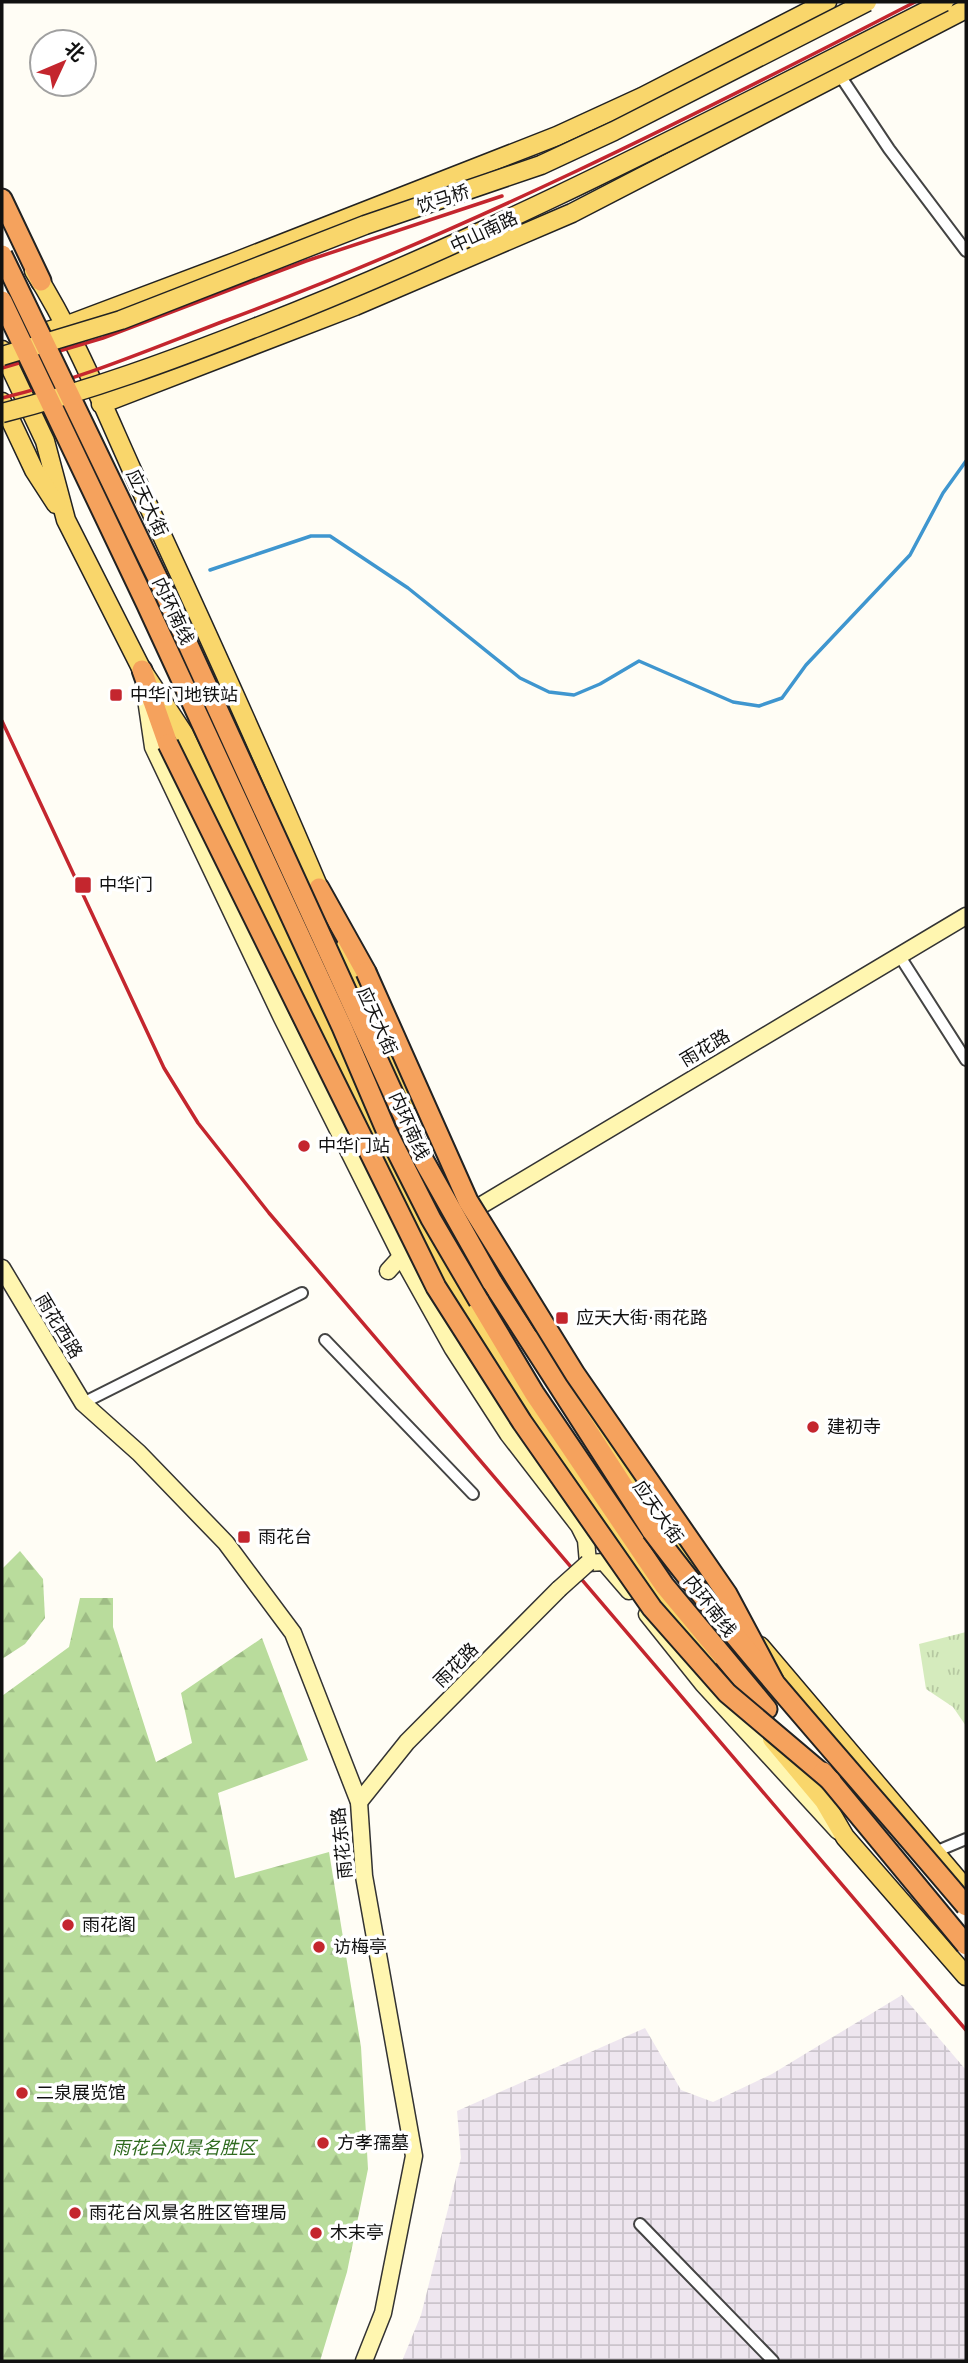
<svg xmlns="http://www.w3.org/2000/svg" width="968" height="2363" font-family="'IBM Plex Serif','Noto Sans SC',serif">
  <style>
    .industrial { fill: url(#industrial-grid) }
    .grass { fill: url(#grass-tufts) }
    .forest { fill: url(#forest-firs) }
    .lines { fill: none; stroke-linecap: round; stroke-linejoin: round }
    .stream { stroke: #3f96cf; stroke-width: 3.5 }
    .street-casing { stroke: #444; stroke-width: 14 }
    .secondary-casing { stroke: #333; stroke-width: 19 }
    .primary-casing { stroke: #222; stroke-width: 21 }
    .highway-casing { stroke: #222; stroke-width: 23 }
    .street { stroke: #fff; stroke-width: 10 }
    .secondary { stroke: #fff6b0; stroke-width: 16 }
    .primary { stroke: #f9d66b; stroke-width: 18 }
    .highway { stroke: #f5a25d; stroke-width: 19 }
    .rail { stroke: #c4262e; stroke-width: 3.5 }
    .secondary-bridge-casing { stroke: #333; stroke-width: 19; stroke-linecap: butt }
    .primary-bridge-casing { stroke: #222; stroke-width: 21; stroke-linecap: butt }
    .highway-bridge-casing { stroke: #222; stroke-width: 23; stroke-linecap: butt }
    .secondary-bridge { stroke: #fff6b0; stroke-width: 16 }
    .primary-bridge { stroke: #f9d66b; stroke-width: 18 }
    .highway-bridge { stroke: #f5a25d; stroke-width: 19 }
    .poi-dot { fill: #c4262e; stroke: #fff; stroke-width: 2.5 }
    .labels { text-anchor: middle; stroke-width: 7; stroke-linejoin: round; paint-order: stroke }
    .street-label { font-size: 18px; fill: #111; stroke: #fff }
    .poi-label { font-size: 18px; fill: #111; stroke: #fff; text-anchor: start }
    .park-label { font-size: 18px; font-style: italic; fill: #2f6b1f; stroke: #fff }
  </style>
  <defs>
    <pattern id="industrial-grid" width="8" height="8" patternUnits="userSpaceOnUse" patternTransform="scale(1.75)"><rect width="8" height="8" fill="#eee6ef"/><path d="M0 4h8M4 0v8" fill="none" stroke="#cbc4cc"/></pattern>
    <pattern id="grass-tufts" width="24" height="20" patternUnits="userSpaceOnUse" patternTransform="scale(1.75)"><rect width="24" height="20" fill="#d5ebbd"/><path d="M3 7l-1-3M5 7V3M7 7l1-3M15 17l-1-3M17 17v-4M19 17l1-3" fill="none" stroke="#b6c8a1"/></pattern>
    <pattern id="forest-firs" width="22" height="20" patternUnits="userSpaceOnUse" patternTransform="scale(1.75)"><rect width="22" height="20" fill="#b9dc9c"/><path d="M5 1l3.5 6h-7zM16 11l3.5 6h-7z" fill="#9ebc85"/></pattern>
  </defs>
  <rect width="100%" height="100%" fill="#fffdf5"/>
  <path class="industrial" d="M902 1995 966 2070V2361H402L421 2315 461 2158 457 2111 645 2028 681 2090 713 2102 772 2074Z"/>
  <path class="grass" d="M966 1632V1726L953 1707 926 1689 919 1644Z"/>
  <g class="forest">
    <path d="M20 1551 43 1579 45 1618 25 1644 2 1659V1569Z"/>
    <path d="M80 1598H113V1627L156 1762 192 1743 181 1693 262 1638 308 1760 218 1793 235 1878 329 1852 361 2047 368 2169 347 2272 320 2361H2V1696L69 1647Z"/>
  </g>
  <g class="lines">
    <path class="stream" d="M210 570 311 536H330L408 588 520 678 549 692 574 695 600 684 639 661 733 702 759 706 782 698 806 665 910 555 943 493 966 461"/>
    <g class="street-casing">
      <g id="street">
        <path d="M839 74 889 149 966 251"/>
        <path d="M899 955 966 1060"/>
        <path d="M325 1340 473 1494"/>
        <path d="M83 1403 302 1293"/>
        <path d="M935 1852 966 1839"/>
        <path d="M640 2224 773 2361"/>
      </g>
    </g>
    <g class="secondary-casing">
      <g id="secondary">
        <path d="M146 699 153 747 282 1018 401 1256 453 1349 508 1434 579 1526 586 1540 588 1563 604 1562 629 1591"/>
        <path d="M426 1232 465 1215 966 916"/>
        <path d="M2 1268 83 1403 139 1453 226 1543 293 1633 359 1802 364 1876 414 2156 383 2313 364 2361"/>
        <path d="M388 1271 408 1249"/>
        <path d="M647 1614 703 1684 838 1831"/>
        <path d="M359 1802 407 1742 559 1589"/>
      </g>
    </g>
    <g class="primary-casing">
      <g id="primary">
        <path d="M34 271C77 339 107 416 141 490 204 626 266 762 324 900"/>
        <path d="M28 337 65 326 235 262 557 136 642 97 827 2"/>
        <path d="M2 350 45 441 66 520 142 670 184 734 449 1287 615 1538 708 1660"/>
        <path d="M2 402 34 470 56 504"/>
        <path d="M101 404 355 306 572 213 966 9"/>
        <path d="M345 948 412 1099"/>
        <path d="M542 1338 570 1386 710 1587 728 1609"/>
        <path d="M760 1646 966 1889"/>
        <path d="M772 1739 824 1801 845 1837 966 1976"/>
      </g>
    </g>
    <g class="highway-casing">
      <g id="highway">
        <path d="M2 199 41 281"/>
        <path d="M142 670 168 744"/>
        <path d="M319 888 366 972"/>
        <path d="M492 1282 652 1531"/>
        <path d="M479 1301 534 1393 664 1585 767 1709"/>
      </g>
    </g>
    <use href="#street" class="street"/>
    <use href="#secondary" class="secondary"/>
    <use href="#primary" class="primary"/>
    <use href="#highway" class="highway"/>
    <g class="rail">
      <path d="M2 368 103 338 306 261 502 196"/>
      <path d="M2 398C79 380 153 348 227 320 464 232 690 118 915 2"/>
      <path d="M2 721 164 1068 198 1123 269 1213 966 2030"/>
    </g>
    <g class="secondary-bridge-casing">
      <path id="secondary-bridge" d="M559 1589 588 1563"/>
    </g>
    <g class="primary-bridge-casing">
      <g id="primary-bridge">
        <path d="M2 356 121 320 365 225 541 165 614 131 867 2"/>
        <path d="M2 413C89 391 173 360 257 327 494 235 717 117 944 2"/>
      </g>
    </g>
    <g class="highway-bridge-casing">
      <g id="highway-bridge">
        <path d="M2 255 159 581 424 1161 492 1282"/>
        <path d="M2 301 146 603 342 1027 386 1130 431 1219 479 1301"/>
        <path d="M168 744 436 1287 522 1422 652 1608 727 1693 831 1781"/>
        <path d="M366 972 468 1201 575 1374 727 1594 774 1682"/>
        <path d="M652 1531C750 1661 861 1781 966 1906"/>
        <path d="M823 1772 966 1945"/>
      </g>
    </g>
    <use href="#secondary-bridge" class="secondary-bridge"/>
    <use href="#primary-bridge" class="primary-bridge"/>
    <use href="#highway-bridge" class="highway-bridge"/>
  </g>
  <g class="poi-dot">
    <rect x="109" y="688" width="14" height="14" rx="3.5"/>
    <rect x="74" y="876" width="18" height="18" rx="3.5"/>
    <circle cx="304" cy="1146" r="7"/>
    <rect x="555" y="1311" width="14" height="14" rx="3.5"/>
    <circle cx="813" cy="1427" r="7"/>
    <rect x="237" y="1530" width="14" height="14" rx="3.5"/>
    <circle cx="68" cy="1925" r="7"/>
    <circle cx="319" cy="1947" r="7"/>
    <circle cx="22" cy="2093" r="7"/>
    <circle cx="323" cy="2143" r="7"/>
    <circle cx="75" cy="2213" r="7"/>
    <circle cx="316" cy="2233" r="7"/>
  </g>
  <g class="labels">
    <g class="street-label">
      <text transform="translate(443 199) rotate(-18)" y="6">饮马桥</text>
      <text transform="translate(484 232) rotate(-25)" y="6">中山南路</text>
      <text transform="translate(147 503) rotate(65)" y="6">应天大街</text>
      <text transform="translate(173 611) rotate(65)" y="6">内环南线</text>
      <text transform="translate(377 1021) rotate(66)" y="6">应天大街</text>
      <text transform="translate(705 1048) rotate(-31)" y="6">雨花路</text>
      <text transform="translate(409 1126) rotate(66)" y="6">内环南线</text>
      <text transform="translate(59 1326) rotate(59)" y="6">雨花西路</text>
      <text transform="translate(658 1512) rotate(55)" y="6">应天大街</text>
      <text transform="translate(710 1606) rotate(52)" y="6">内环南线</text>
      <text transform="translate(456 1665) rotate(-45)" y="6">雨花路</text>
      <text transform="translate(342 1843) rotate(-96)" y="6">雨花东路</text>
    </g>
    <g class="poi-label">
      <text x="130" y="701">中华门地铁站</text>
      <text x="99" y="891">中华门</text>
      <text x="318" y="1152">中华门站</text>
      <text x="576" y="1324">应天大街·雨花路</text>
      <text x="827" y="1433">建初寺</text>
      <text x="258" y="1543">雨花台</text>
      <text x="82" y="1931">雨花阁</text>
      <text x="333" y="1953">访梅亭</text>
      <text x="36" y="2099">二泉展览馆</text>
      <text x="337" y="2149">方孝孺墓</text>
      <text x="89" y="2219">雨花台风景名胜区管理局</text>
      <text x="330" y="2239">木末亭</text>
    </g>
    <g class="park-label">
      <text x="184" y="2154">雨花台风景名胜区</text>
    </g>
  </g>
  <rect width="968" height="2363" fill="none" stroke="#111111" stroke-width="7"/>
  <g transform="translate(63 63) rotate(46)"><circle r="33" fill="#ffffff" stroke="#a0a0a0" stroke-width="2"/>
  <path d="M0-5L12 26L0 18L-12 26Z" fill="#c4262e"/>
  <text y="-10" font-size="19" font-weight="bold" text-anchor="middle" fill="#111111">北</text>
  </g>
</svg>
